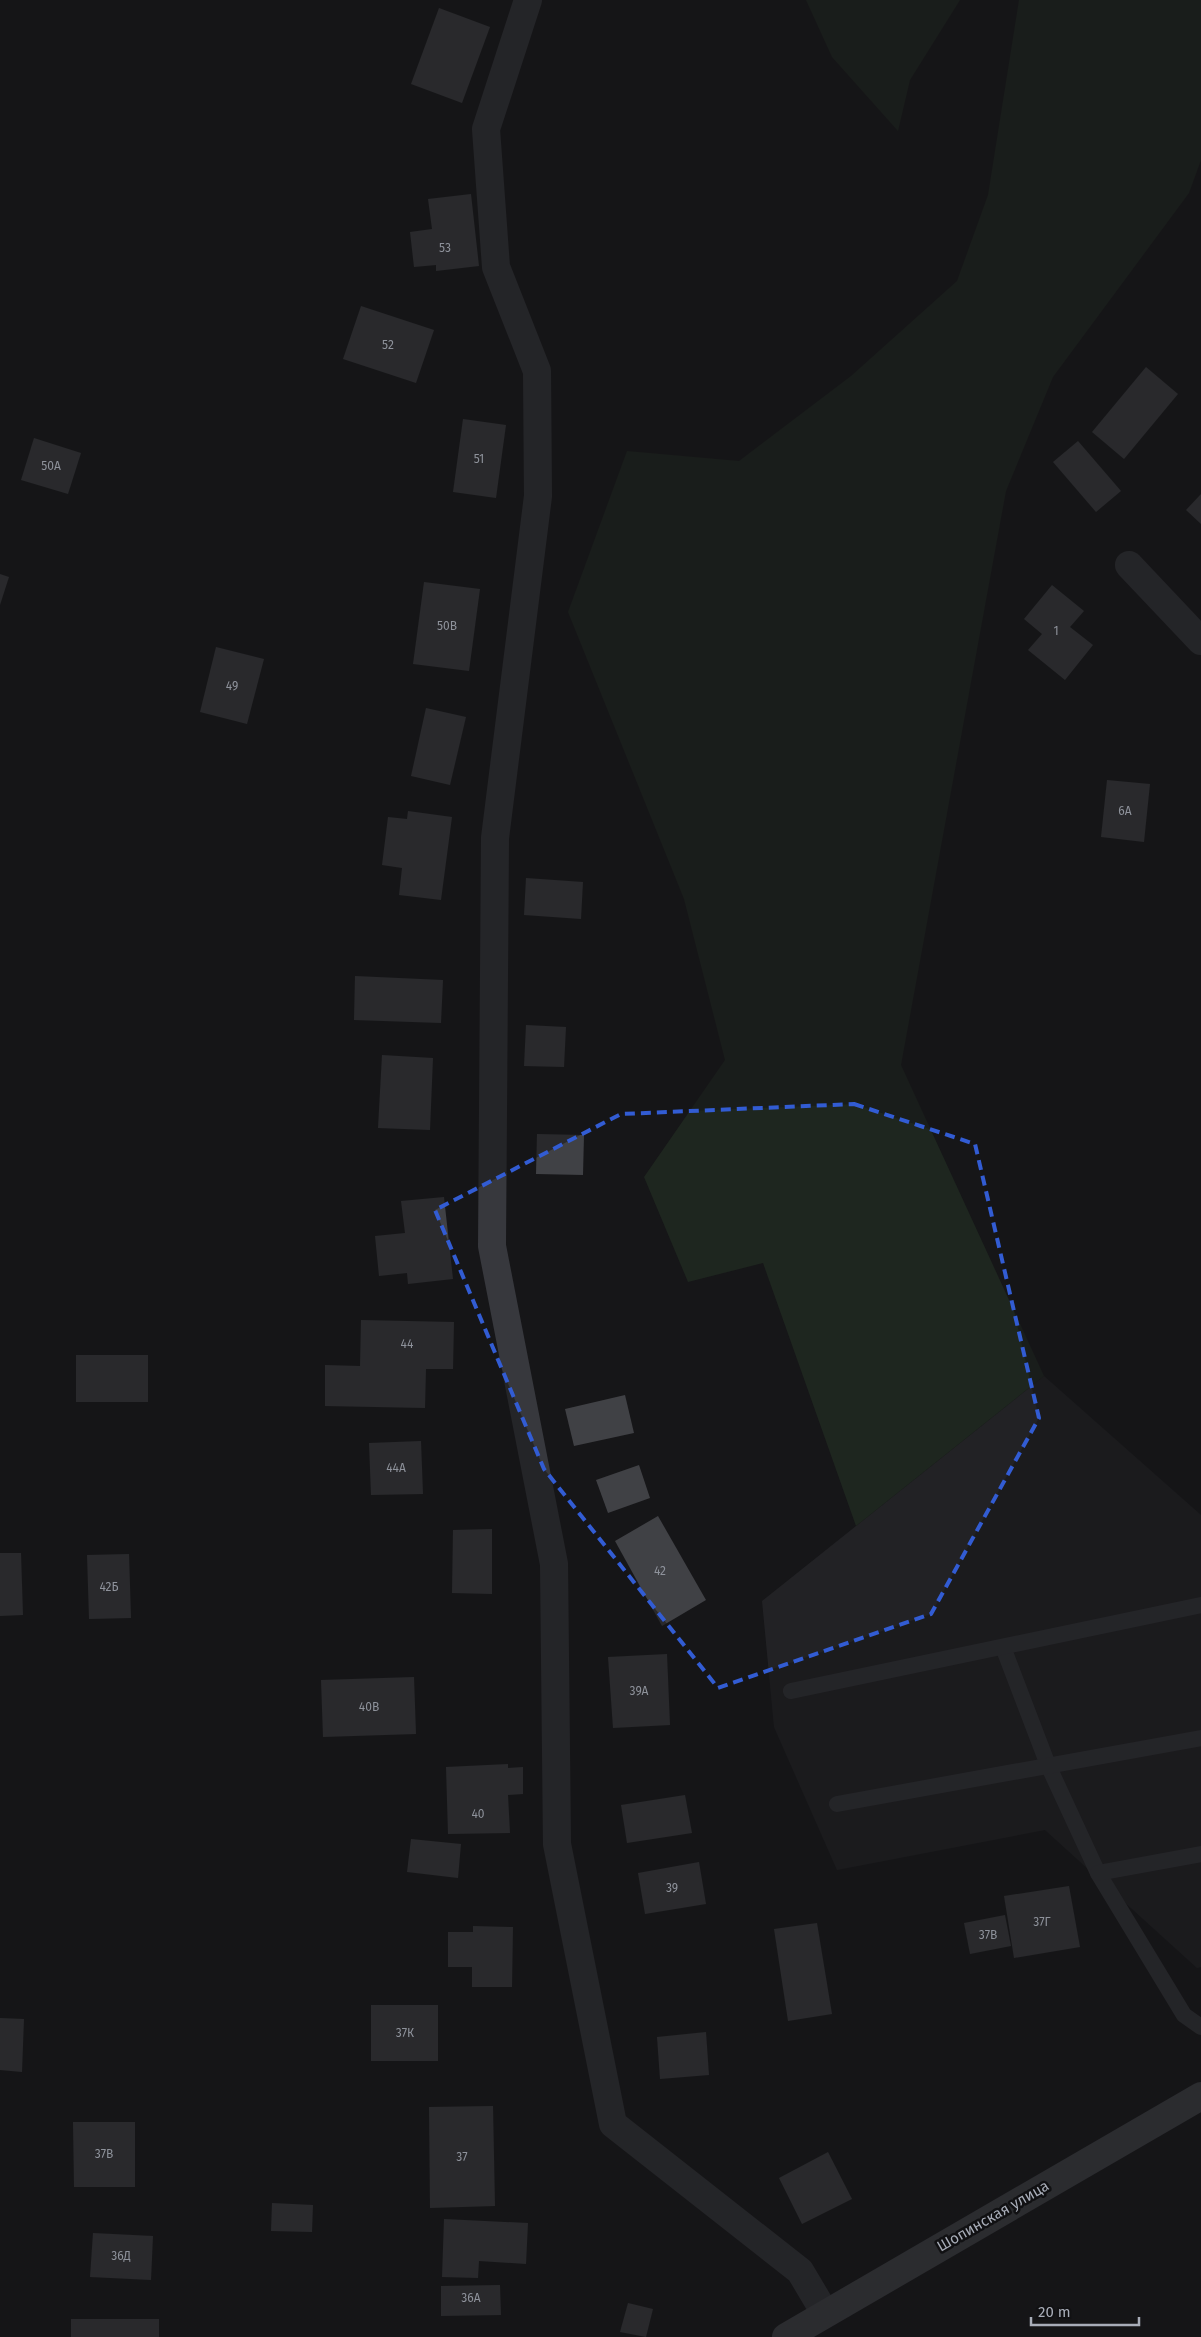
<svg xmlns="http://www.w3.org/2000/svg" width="1201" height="2337" font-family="'Fira Sans',sans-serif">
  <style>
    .built { fill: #222225 }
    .green { fill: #1e261f }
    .building { fill: #404145 }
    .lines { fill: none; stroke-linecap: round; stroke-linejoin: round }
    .lane { stroke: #37383d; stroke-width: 16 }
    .street { stroke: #37383d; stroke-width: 28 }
    .secondary { stroke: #45474d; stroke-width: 28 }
    .marked { fill: none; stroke: #325cd3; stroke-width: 4; stroke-dasharray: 10 6; stroke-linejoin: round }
    .labels { text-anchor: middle; stroke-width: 5; stroke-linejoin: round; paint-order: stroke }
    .number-label { font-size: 12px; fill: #8e929b }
    .street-label { font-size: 15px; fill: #a8adb8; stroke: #111113 }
  </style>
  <rect width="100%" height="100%" fill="#161618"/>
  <path class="built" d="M1044 1376 1201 1515V1967L1197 1968 1045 1830 837 1870 774 1727 762 1601Z"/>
  <g class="green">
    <path d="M806 0H960L910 80 898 131 832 57Z"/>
    <path d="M1019 0H1201V160L1189 193 1053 377 1006 491 901 1065 1044 1376 856 1526 763 1263 688 1282 644 1177 725 1060 684 899 568 612 627 451 739 461 851 376 957 281 988 195Z"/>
  </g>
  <g class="building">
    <path d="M439 8 490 27 462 103 411 84Z"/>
    <path d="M471 194 479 266 436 271V265L414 267 410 232 432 229 428 199Z"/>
    <path d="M361 306 434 330 416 383 343 359Z"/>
    <path d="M1146 367 1178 394 1124 459 1092 432Z"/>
    <path d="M463 419 506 425 496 498 453 492Z"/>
    <path d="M34 438 81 453 68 494 21 480Z"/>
    <path d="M1078 441 1121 491 1096 512 1053 462Z"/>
    <path d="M1201 494V524L1186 510Z"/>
    <path d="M0 574 9 577 0 605Z"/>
    <path d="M424 582 480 589 469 671 413 664Z"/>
    <path d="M1052 585 1084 611 1070 627 1093 645 1065 680 1028 650 1042 634 1024 619Z"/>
    <path d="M216 647 264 659 247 724 200 712Z"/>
    <path d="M426 708 466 717 450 785 411 776Z"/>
    <path d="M1107 780 1150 784 1144 842 1101 837Z"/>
    <path d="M408 811 452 817 441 900 399 895 402 868 382 865 388 817 407 819Z"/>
    <path d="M526 878 583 882 581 919 524 915Z"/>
    <path d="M355 976 443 980 441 1023 354 1020Z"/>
    <path d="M526 1025 566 1027 564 1067 524 1066Z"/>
    <path d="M382 1055 433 1058 430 1130 378 1128Z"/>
    <path d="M537 1134 584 1135 583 1175 536 1174Z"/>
    <path d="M444 1197 453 1279 408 1284 407 1273 379 1276 375 1236 405 1233 401 1201Z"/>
    <path d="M361 1320 454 1322 453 1369H426L425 1408 325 1406V1365L360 1366Z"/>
    <rect x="76" y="1355" width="72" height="47"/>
    <path d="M625 1395 634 1433 574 1446 565 1409Z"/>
    <path d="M421 1441 423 1494 371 1495 369 1443Z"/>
    <path d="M639 1465 650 1498 608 1513 596 1480Z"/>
    <path d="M658 1516 706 1600 662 1626 615 1541Z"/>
    <path d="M492 1529V1594L452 1593 453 1530Z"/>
    <path d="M0 1553H21L23 1615 0 1616Z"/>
    <path d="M129 1554 131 1618 89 1619 87 1555Z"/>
    <path d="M667 1654 670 1725 613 1728 608 1657Z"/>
    <path d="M414 1677 416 1734 323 1737 321 1680Z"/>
    <path d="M508 1764V1768L523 1767V1794L508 1795 510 1833 448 1834 446 1767Z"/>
    <path d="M685 1795 692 1833 627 1843 621 1805Z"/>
    <path d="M411 1839 461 1844 458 1878 407 1872Z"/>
    <path d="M699 1862 706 1904 645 1914 638 1873Z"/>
    <path d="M1069 1886 1080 1947 1014 1958 1004 1896Z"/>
    <path d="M1005 1915 1011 1946 970 1954 964 1923Z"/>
    <path d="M817 1923 832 2014 788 2021 774 1929Z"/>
    <path d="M473 1926 513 1927 512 1987H472V1967H448V1932H473Z"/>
    <rect x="371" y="2005" width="67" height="56"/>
    <path d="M0 2018 24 2019 22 2072 0 2070Z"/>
    <path d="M706 2032 709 2075 660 2079 657 2037Z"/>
    <path d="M493 2106 495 2206 430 2208 429 2107Z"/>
    <path d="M73 2122H135V2187H74Z"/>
    <path d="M828 2152 852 2199 802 2224 779 2178Z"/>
    <path d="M272 2203 313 2205 312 2232 271 2231Z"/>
    <path d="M444 2219 528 2223 526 2264 479 2261 478 2278 442 2277Z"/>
    <path d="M93 2233 153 2236 151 2280 90 2277Z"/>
    <path d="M500 2285 501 2315 441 2316V2286Z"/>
    <path d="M628 2303 653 2309 646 2337 620 2332Z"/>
    <rect x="71" y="2319" width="88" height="18"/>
  </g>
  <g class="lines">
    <g class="lane">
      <path d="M1003 1647 1048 1765 1098 1873 1184 2015 1201 2027"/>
      <path d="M791 1691 1201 1605"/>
      <path d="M837 1804 1201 1738"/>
      <path d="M1098 1873 1201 1854"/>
    </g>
    <g class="street">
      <path d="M528 0 486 129 496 267 537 371 538 496 495 838 492 1246 554 1564 557 1844 613 2124 800 2271 825 2313"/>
      <path d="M1129 565 1201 641"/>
    </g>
    <path class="secondary" d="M786 2337 1201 2096"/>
  </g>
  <path d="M0 0H1201V2337H0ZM854 1104 975 1144 1039 1418 931 1614 718 1688 544 1469 435 1210 621 1114Z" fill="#161618" fill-opacity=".55" fill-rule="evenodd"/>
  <path class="marked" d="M854 1104 975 1144 1039 1418 931 1614 718 1688 544 1469 435 1210 621 1114Z"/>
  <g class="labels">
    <g class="number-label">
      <text x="445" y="252">53</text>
      <text x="388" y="349">52</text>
      <text x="479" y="463">51</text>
      <text x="51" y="470">50А</text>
      <text x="447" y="630">50В</text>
      <text x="1056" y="635">1</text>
      <text x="232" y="690">49</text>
      <text x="1125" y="815">6А</text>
      <text x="407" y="1348">44</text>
      <text x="396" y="1472">44А</text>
      <text x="660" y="1575">42</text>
      <text x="109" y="1591">42Б</text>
      <text x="639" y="1695">39А</text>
      <text x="369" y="1711">40В</text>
      <text x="478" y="1818">40</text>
      <text x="672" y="1892">39</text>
      <text x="1042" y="1926">37Г</text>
      <text x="988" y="1939">37В</text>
      <text x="405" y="2037">37К</text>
      <text x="104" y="2158">37В</text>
      <text x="462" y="2161">37</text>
      <text x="121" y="2260">36Д</text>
      <text x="471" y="2302">36А</text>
    </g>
    <g class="street-label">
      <text transform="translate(993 2216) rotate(-30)" y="5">Шопинская улица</text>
    </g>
  </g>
  <path d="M1031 2317v8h108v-8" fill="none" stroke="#a8adb8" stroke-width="2.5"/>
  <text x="1038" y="2317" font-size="15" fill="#a8adb8" stroke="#111113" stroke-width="4" paint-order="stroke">20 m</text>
</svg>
